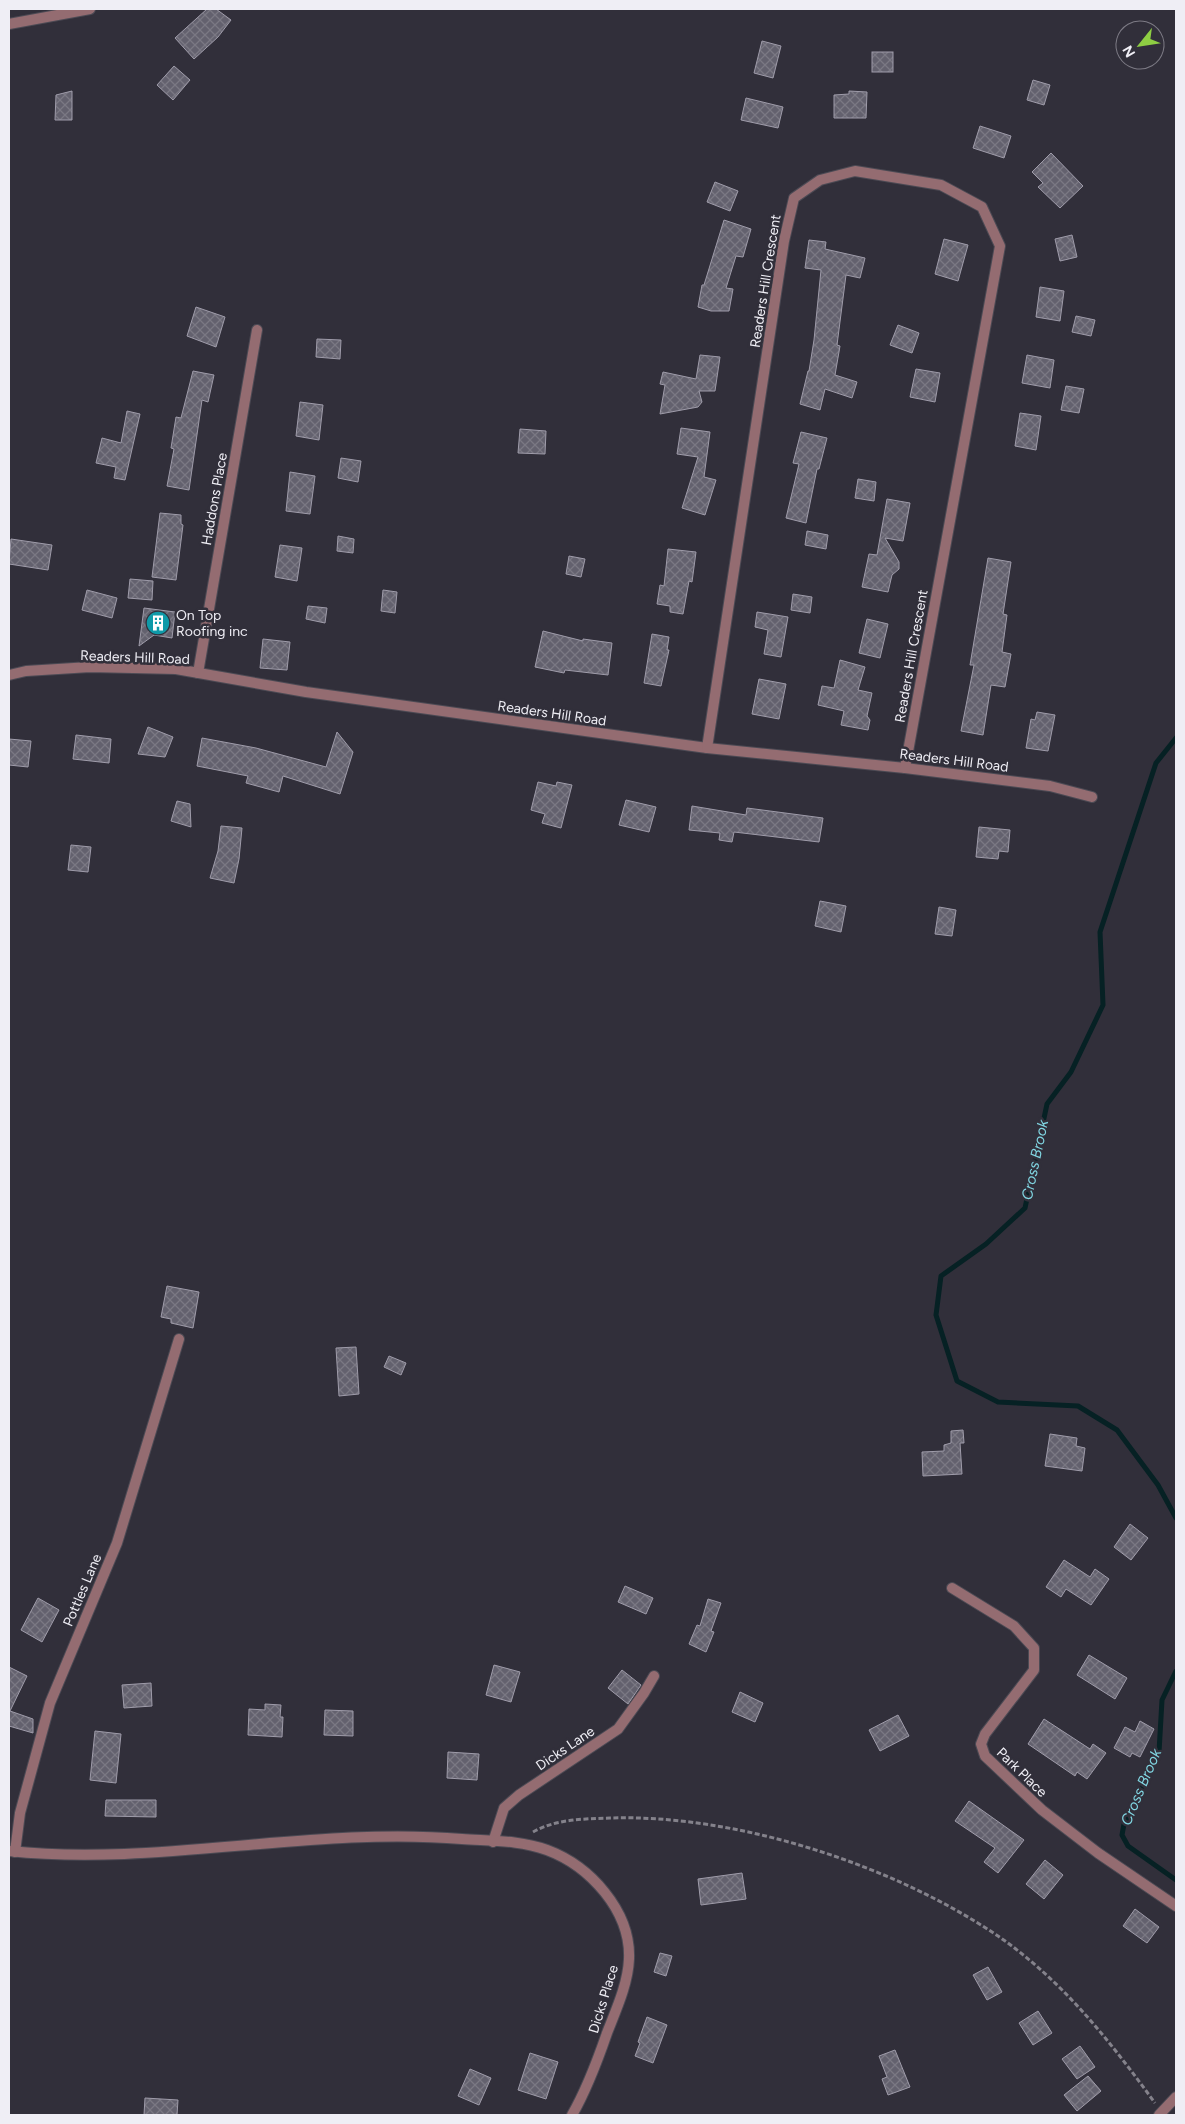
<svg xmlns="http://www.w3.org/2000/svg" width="1185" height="2124" font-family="Figtree,sans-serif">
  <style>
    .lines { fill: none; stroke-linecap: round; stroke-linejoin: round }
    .stream { stroke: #062124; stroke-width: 5 }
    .building { fill: url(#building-cross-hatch); stroke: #9f9caa }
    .minor-casing { stroke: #4c4a54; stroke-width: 12 }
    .path { stroke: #84828b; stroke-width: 3; stroke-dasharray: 5 2.5; stroke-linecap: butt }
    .minor { stroke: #946c71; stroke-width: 10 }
    .labels { text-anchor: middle; stroke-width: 5; stroke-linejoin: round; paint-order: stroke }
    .street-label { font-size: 14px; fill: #efeef5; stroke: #312f3a }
    .poi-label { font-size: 14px; fill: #efeef5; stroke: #312f3a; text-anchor: start }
    .water-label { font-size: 15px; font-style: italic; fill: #81d6e2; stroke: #312f3a }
  </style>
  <defs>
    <pattern id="building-cross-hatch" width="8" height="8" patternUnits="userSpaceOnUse" patternTransform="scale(1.25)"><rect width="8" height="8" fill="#63616e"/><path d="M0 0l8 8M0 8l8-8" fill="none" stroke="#7a7883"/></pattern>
  </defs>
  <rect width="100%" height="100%" fill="#312f3a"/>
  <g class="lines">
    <g class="stream">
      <path d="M1176 738 1156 763 1100 932 1103 1005 1071 1072 1047 1104 1025 1208 986 1244 941 1276 936 1315 957 1381 998 1402 1078 1406 1117 1430 1158 1485 1176 1518"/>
      <path d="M1176 1671 1162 1700 1159 1752 1124 1824 1122 1835 1128 1846 1176 1880"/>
    </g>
  </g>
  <g class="building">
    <path d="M207 9H216L231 20 218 37 194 59 175 38Z"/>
    <path d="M762 41 781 46 773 78 754 73Z"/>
    <rect x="872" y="52" width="21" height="20"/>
    <path d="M174 66 190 80 173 100 157 85Z"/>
    <path d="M1033 80 1050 85 1044 105 1027 100Z"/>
    <path d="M72 91V120H55L56 95Z"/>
    <path d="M849 91 867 92 866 118H834V95L849 94Z"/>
    <path d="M746 98 783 107 778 128 741 120Z"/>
    <path d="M980 126 1011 136 1004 158 973 148Z"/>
    <path d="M1051 153 1083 186 1060 208 1038 187 1043 183 1032 172Z"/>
    <path d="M715 182 738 191 730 211 707 202Z"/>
    <path d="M724 220 751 229 743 257 736 256 726 288 733 289 729 311H711L698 307 702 285H704Z"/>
    <path d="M1072 235 1077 257 1060 261 1055 239Z"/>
    <path d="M944 239 968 245 958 281 935 274Z"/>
    <path d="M809 240 826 242 825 249 865 258 860 278 846 275 837 345 840 346 835 375 857 382 852 398 825 389 820 410 800 404 808 371H809L814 340 821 270 805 268Z"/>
    <path d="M1040 287 1064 291 1060 321 1036 317Z"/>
    <path d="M196 307 225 317 216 347 187 336Z"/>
    <path d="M1076 316 1095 320 1091 336 1072 332Z"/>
    <path d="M898 325 919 333 912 353 890 345Z"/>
    <path d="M317 339 341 340 340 359 316 357Z"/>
    <path d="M700 355 720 357 715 391H699L702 402 698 407 660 414 665 385 660 384 663 372 696 379Z"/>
    <path d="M1027 355 1054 360 1050 388 1022 383Z"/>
    <path d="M916 369 940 373 935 402 910 397Z"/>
    <path d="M193 371 214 375 208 402 202 400 189 490 167 486 174 449 171 448 176 417 181 418Z"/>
    <path d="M1066 386 1084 389 1079 413 1061 410Z"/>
    <path d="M300 402 323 405 319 440 296 436Z"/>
    <path d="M127 411 140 414 125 480 114 478 116 467 96 463 102 438 121 443Z"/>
    <path d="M1020 413 1041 416 1036 450 1015 446Z"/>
    <path d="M681 428 710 432 704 477 716 480 705 515 682 508 698 457 677 454Z"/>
    <path d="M520 429 546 431 545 454 518 453Z"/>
    <path d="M801 432 827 438 819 469H817L806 523 786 518 799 464 793 463Z"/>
    <path d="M341 458 361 461 358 482 338 478Z"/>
    <path d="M290 472 315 476 310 514 286 511Z"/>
    <path d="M858 479 876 482 874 501 855 498Z"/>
    <path d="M887 499 910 503 903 541 885 538 899 562V569L892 575 888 592 862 587 869 554 877 555Z"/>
    <path d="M160 513 181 515V524L183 525 176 580 152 577Z"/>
    <path d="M807 531 828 535 826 549 805 545Z"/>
    <path d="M338 536 354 539 353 553 337 551Z"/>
    <path d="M11 539 52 545 48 570 9 564Z"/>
    <path d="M280 545 302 548 297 581 275 577Z"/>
    <path d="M668 549 696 552 692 582 689 581 683 614 670 612V606L657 604 660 585 664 586Z"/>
    <path d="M569 556 585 559 581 577 566 574Z"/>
    <path d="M988 558 1011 562 1003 614 1007 615 1002 652 1011 654 1005 687 991 685 983 735 961 731 974 665H970Z"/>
    <path d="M130 579 153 581 152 600 128 598Z"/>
    <path d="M87 590 117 598 112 618 82 610Z"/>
    <path d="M383 590 397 592 395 613 381 611Z"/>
    <path d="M793 594 812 597 810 613 791 610Z"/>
    <path d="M308 606 327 608 325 623 306 619Z"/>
    <path d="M144 608 175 612 172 638 154 635 139 646Z"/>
    <path d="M757 612 788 617 781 657 764 654 768 630 755 627Z"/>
    <path d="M867 619 888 624 880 658 859 653Z"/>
    <path d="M543 631 583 641V639L612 643 608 675 565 670 564 673 535 667Z"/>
    <path d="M652 634 669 637 667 650H669L661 686 644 683Z"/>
    <path d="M263 639 290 642 287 670 260 668Z"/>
    <path d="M840 660 865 667 858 690 872 693 867 716 870 720 868 730 841 725 844 711 818 705 822 686 834 688Z"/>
    <path d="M759 679 786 684 779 719 752 714Z"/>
    <path d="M1037 712 1055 715 1048 751 1026 748 1031 719 1035 720Z"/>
    <path d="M148 727 173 737 165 757 138 754Z"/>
    <path d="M337 732 353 752 340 794 283 776 279 792 246 783 248 776 197 766 202 738 256 748 326 767Z"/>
    <path d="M76 735 111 739 109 763 73 759Z"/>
    <path d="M9 739 31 741 28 767 9 765Z"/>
    <path d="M538 782 556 786 557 782 572 785 561 828 542 823 545 814 531 810Z"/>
    <path d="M626 800 656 807 649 832 619 825Z"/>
    <path d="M177 801 190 804 191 827 171 821Z"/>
    <path d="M692 806 746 815 747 808 823 818 819 842 734 832 732 842 719 840 720 833 689 830Z"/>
    <path d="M221 826 242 828 239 859 234 883 210 878 218 851Z"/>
    <path d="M979 827 1010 830 1008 852 999 851 998 859 976 857Z"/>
    <path d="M71 845 91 847 88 872 68 870Z"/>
    <path d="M820 901 846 906 841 932 815 926Z"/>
    <path d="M939 907 956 910 952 936 935 934Z"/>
    <path d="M167 1286 199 1292 193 1328 171 1323V1319L161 1317Z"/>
    <path d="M356 1347 359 1394 339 1396 336 1348Z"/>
    <path d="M389 1356 406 1363 401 1375 384 1367Z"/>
    <path d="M963 1430 964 1443H960L962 1474 923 1476 922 1452 944 1451V1445L951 1443V1431Z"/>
    <path d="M1050 1434 1077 1438 1076 1446 1085 1448 1082 1471 1045 1466Z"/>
    <path d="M1130 1524 1148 1538 1131 1560 1114 1547Z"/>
    <path d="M1064 1560 1090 1577 1095 1569 1109 1579 1091 1605 1066 1589 1061 1597 1046 1587Z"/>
    <path d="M625 1586 653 1598 646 1614 618 1602Z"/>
    <path d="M38 1598 59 1610 42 1642 21 1630Z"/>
    <path d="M708 1599 721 1603 711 1631 714 1632 706 1652 689 1644 697 1625 700 1626Z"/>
    <path d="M1089 1655 1127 1678 1115 1699 1077 1675Z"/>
    <path d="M494 1665 520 1672 511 1702 486 1695Z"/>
    <path d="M9 1667 27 1676 10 1711 33 1719V1733L9 1726Z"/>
    <path d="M622 1670 641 1685 628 1704 608 1688Z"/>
    <path d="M151 1683 152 1706 124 1708 122 1685Z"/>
    <path d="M740 1692 763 1703 755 1722 732 1712Z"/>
    <path d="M265 1704 281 1705 280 1717H283L282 1737 248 1735 249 1709 265 1710Z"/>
    <path d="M325 1710 353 1711V1736L324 1735Z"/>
    <path d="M898 1715 909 1736 880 1751 869 1730Z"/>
    <path d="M1044 1719 1090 1749 1093 1744 1106 1753 1087 1779 1077 1772 1075 1776 1028 1744Z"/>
    <path d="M1140 1721 1154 1729 1140 1757 1132 1753 1130 1757 1114 1748 1125 1727 1135 1732Z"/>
    <path d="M95 1731 121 1734 116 1783 90 1780Z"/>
    <path d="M448 1752 479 1754 477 1780 447 1778Z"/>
    <path d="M106 1800H156V1817L105 1816Z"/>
    <path d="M969 1801 1024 1840 998 1873 984 1862 995 1848 955 1821Z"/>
    <path d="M1045 1860 1063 1875 1044 1899 1026 1884Z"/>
    <path d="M742 1873 746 1899 701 1905 698 1879Z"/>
    <path d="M1135 1909 1159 1927 1147 1943 1123 1926Z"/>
    <path d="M660 1953 672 1956 666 1976 654 1972Z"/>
    <path d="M988 1967 1002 1992 987 2000 973 1975Z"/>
    <path d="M1038 2011 1052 2033 1033 2045 1019 2023Z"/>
    <path d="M647 2017 667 2025 653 2063 635 2056 640 2043 638 2042Z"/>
    <path d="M1080 2046 1095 2067 1077 2079 1062 2059Z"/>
    <path d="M895 2050 910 2087 888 2095 882 2079 887 2077 879 2056Z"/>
    <path d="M530 2053 558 2062 546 2099 518 2090Z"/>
    <path d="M470 2069 491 2078 479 2105 458 2096Z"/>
    <path d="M1088 2076 1101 2091 1077 2111 1064 2095Z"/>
    <path d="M145 2098 178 2100 177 2115H144Z"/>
  </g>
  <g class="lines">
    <g class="minor-casing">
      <g id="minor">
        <path d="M9 24 90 9"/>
        <path d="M198 673 257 330"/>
        <path d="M9 675 26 671 90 667 176 669 306 692 707 748 905 768 1050 786 1092 797"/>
        <path d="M707 748 784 241 794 198 820 180 855 171 941 185 982 207 1000 246 905 768"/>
        <path d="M952 1588 1014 1626 1034 1648V1670L985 1734 981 1744 985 1756 1042 1810 1098 1853 1176 1906"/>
        <path d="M493 1842 504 1808 519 1795 618 1729 644 1693 654 1676"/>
        <path d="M9 1851C158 1867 311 1826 462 1839 490 1841 520 1840 547 1850 590 1866 631 1911 629 1959 628 1984 616 2010 607 2033 597 2062 587 2089 572 2115"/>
        <path d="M15 1852 20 1813 50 1703 117 1543 179 1339"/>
        <path d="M1159 2115 1176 2097"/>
      </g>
    </g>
    <path class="path" d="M533 1832C556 1819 583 1819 610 1818 737 1814 893 1865 998 1936 1063 1981 1109 2040 1155 2103"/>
    <use href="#minor" class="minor"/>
  </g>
  <defs>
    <g id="building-disc" transform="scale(1.25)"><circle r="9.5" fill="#0f9aa8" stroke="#312f3a"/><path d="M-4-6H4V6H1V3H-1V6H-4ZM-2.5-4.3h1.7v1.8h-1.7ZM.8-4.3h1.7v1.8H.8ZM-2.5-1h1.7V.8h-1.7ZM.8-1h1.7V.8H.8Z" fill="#fff"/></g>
  </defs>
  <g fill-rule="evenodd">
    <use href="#building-disc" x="158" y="623"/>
  </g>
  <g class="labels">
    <g class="street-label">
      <text transform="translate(765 281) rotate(-81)" y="5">Readers Hill Crescent</text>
      <text transform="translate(214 499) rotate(-80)" y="5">Haddons Place</text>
      <text transform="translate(911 656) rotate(-80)" y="5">Readers Hill Crescent</text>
      <text transform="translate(135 657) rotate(2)" y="5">Readers Hill Road</text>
      <text transform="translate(552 713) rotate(8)" y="5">Readers Hill Road</text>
      <text transform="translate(954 760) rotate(7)" y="5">Readers Hill Road</text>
      <text transform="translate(82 1590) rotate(-67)" y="5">Pottles Lane</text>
      <text transform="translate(565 1748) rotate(-34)" y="5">Dicks Lane</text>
      <text transform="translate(1022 1772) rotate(44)" y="5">Park Place</text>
      <text transform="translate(603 1999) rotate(-73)" y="5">Dicks Place</text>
    </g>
    <g class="poi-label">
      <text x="176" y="620">On Top<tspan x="176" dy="16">Roofing inc</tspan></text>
    </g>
    <g class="water-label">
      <text transform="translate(1035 1160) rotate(-78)" y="5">Cross Brook</text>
      <text transform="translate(1141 1787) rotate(-67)" y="5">Cross Brook</text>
    </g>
  </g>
  <rect width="1185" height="2124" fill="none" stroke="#efeef5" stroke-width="20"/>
  <g transform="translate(1140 45) rotate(240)"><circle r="24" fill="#312f3a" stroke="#7d7b85"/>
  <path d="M0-4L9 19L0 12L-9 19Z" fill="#8ece43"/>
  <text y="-8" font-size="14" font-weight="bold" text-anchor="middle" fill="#efeef5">N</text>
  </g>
</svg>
